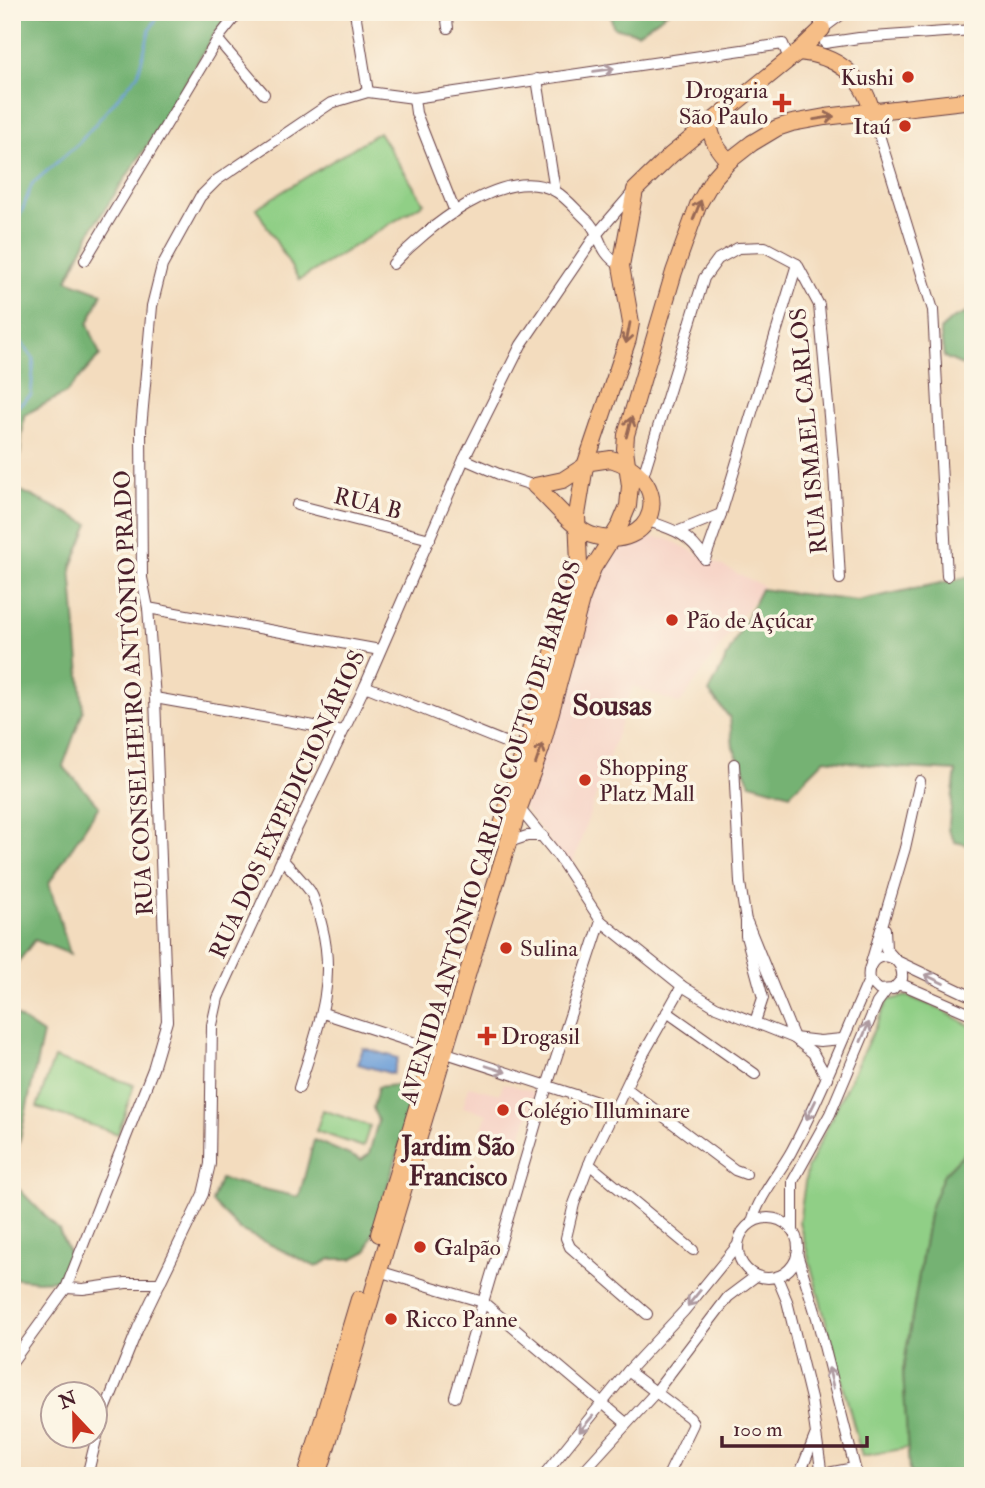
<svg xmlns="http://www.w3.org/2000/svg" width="985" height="1488" font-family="'IM FELL Double Pica',serif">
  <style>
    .built { fill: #f6d1c5 }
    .green { fill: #90cf86; stroke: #6d7758; stroke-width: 2 }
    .forest { fill: #74b273; stroke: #5f684f; stroke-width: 2 }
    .water { fill: #6d9fd8; stroke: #5c5f82; stroke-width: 2 }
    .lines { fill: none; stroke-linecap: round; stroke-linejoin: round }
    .stream { stroke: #6d9fd8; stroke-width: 2.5 }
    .minor-casing { stroke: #633b41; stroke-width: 12 }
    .secondary-casing { stroke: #633b41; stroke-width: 17 }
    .primary-casing { stroke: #633b41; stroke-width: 18 }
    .minor { stroke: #fff; stroke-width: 10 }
    .secondary { stroke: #fbe5cf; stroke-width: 14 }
    .primary { stroke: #f6be87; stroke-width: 16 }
    .oneway { stroke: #ae9aa0 }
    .oneway2 { stroke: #976754 }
    .poi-dot { fill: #c8321e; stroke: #fcf5e5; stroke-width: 2.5 }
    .labels { text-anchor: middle; stroke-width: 7; stroke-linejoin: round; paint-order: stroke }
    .poi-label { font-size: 23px; fill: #4a1f2b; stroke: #fcf5e5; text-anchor: start }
    .street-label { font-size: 23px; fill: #4a1f2b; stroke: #fcf5e5 }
    .quarter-label { font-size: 26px; font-weight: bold; fill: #4a1f2b; stroke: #fcf5e5 }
    .district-label { font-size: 30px; font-weight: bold; fill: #4a1f2b; stroke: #fcf5e5 }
  </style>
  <rect width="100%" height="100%" fill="#fcf5e5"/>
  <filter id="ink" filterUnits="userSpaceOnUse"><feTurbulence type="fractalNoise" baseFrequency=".0143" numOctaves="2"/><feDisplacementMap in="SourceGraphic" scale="14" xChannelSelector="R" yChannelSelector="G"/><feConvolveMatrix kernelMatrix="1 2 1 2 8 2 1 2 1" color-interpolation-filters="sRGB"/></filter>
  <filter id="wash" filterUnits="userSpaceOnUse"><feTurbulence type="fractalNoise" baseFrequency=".00686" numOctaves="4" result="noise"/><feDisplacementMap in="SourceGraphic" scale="28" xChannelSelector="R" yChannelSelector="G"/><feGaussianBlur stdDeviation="1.57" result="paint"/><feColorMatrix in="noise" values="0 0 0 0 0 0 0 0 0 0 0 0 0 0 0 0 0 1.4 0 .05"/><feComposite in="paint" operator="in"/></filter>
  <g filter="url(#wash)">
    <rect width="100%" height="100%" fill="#f3dcbe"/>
    <g class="built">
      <path d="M643 537 668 539 763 586 680 704 633 686 571 869 523 807 579 620 608 552Z"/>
      <path d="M504 1083 531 1091 535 1096 519 1142 481 1132 487 1114 463 1107 469 1086 499 1094Z"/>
    </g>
    <g class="green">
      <path d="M379 132 424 203 299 280 256 208Z"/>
      <path d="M907 996 940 1009 973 1027V1144L944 1174 930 1209 903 1371 908 1448 862 1456 799 1222 807 1169 888 1000Z"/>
      <path d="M54 1058 134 1085 118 1134 37 1107Z"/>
      <path d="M323 1110 370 1126 363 1147 316 1131Z"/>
    </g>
    <g class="forest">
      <path d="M12 12H233L216 31 154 135 93 227 67 280 102 293 88 324 100 355 66 393 24 415 17 489 89 524 71 568 83 711 63 766 99 806 49 883 70 954 35 940 12 970Z"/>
      <path d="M610 12H668L638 33 613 27Z"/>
      <path d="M973 310V363L962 365 944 357 940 330 952 319Z"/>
      <path d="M973 576V846L955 842 948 830 956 771 888 767 825 759 790 794 750 783 733 747 730 718 709 692 761 589 857 601Z"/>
      <path d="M12 1013 43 1034 12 1175Z"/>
      <path d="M423 1074 367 1251 352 1259H331L316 1267 240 1230 212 1202 220 1179 299 1197 314 1140 361 1160 369 1154 378 1121 373 1108 378 1087 396 1085Z"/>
      <path d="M973 1144V1476H920L909 1472 903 1371 930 1209 944 1174Z"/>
      <path d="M12 1182 59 1230 71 1257 60 1280 37 1281 12 1278Z"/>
    </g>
    <path class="water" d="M363 1048 398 1058 393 1074 358 1064Z"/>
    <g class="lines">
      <g class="stream">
        <path d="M12 228 22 211 32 184 79 143 138 74 150 29 161 12"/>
        <path d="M12 330 34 359 31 395 12 411"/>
      </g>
    </g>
  </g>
  <g filter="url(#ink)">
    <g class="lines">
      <g class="minor-casing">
        <g id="minor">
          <path d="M355 12 368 92"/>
          <path d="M446 12 448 28"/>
          <path d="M822 29 845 12"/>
          <path d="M218 40 264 94"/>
          <path d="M825 43 859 38 973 30"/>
          <path d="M537 79 555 191"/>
          <path d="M414 98 416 113 455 212"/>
          <path d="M872 112 933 310 947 576"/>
          <path d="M85 260 219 37 239 12"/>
          <path d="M393 264C424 230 505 163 555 191 566 197 577 211 587 220 602 234 597 252 621 266"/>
          <path d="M464 459 501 475 535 486"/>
          <path d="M643 476 704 278 718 259 738 248 765 247 797 264 819 305 834 472 840 579"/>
          <path d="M297 505 430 539"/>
          <path d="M648 521C675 530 689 534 705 559"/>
          <path d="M679 531 721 514"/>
          <path d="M705 559 721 514 797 264"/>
          <path d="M148 608 380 650"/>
          <path d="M365 686 524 750"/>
          <path d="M155 698 343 731"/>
          <path d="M734 764 740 883 746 921V936L763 998 755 1022"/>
          <path d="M519 808 558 856 601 921 682 986 716 1007 794 1038 820 1041 842 1039"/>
          <path d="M509 842 527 836H543"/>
          <path d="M282 859C291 869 302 880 310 891 316 901 319 915 322 927 337 986 316 1033 299 1088"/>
          <path d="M747 922 794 1038 813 1053 827 1078"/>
          <path d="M885 929 886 949 895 959"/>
          <path d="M897 961 973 997"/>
          <path d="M871 963 905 848 920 781"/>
          <path d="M899 985 906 986 973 1015"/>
          <path d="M667 1012 755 1074"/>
          <path d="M323 1013 597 1102"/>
          <path d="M626 1088 735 1170 746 1174"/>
          <path d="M589 1164 693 1250"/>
          <circle cx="768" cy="1248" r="30"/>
          <path d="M752 1222C759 1196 778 1175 791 1152 821 1096 843 1038 869 980 864 949 905 949 902 979L893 989 879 990 869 980"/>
          <path d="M793 1231V1181L830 1114 877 1003 886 991"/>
          <path d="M797 1254 817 1318 857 1476"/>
          <path d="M378 1271 483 1302 626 1423"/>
          <path d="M777 1277 787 1301 811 1399 822 1476"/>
          <path d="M66 1288 83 1289 126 1283H160"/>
          <path d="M647 1314 570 1247 566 1238 574 1204 591 1159 632 1074 682 986"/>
          <path d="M12 1362 66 1288 153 1069 167 1021 155 698 148 608 142 578 141 429 152 306 162 266 200 197 217 180 331 103 368 92 414 98 783 44 789 59"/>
          <path d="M628 1371 690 1418 693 1424 668 1476"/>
          <path d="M455 1397 547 1086 601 921"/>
          <path d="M87 1476 101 1420 138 1328 203 1194 210 1164 212 1025 218 998 282 859 365 686 464 459 521 345 596 235 633 192"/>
          <path d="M543 1476 628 1371 684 1311 737 1246"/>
          <path d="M579 1476 655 1393 728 1297 756 1276"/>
          <path d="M799 1476 815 1436"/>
          <path d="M812 1476 854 1468"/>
        </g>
      </g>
      <g class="secondary-casing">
        <path id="secondary" d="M822 12V29"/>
      </g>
      <g class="primary-casing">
        <g id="primary">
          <path d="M798 52C835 55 863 75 872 112"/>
          <path d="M709 124C712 140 717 150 729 161"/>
          <path d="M611 459C678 480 655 556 591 535 573 529 550 499 535 486L563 480 591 462Z"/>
          <path d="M502 825 579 565 577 515 585 466 628 339 631 323 621 266 635 190 671 155 798 52 822 29"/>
          <path d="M379 1234 425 1081"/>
          <path d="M306 1476 359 1299"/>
          <path d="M318 1476 471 962 519 808 541 749 581 600 593 568 620 525 628 506 630 486 625 449 626 435 674 272 698 205 713 179 729 161 752 143 777 128 792 123 825 117 973 100"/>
        </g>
      </g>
      <use href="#minor" class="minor"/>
      <use href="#secondary" class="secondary"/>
      <use href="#primary" class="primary"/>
    </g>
    <defs><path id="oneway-shaft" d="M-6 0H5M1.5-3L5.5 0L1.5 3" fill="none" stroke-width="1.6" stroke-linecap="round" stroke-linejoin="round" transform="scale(1.75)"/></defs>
    <g class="oneway">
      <use href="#oneway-shaft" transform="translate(604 70) rotate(-8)"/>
      <use href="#oneway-shaft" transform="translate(934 979) rotate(-155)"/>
      <use href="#oneway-shaft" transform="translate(865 1032) rotate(-67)"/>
      <use href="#oneway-shaft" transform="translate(496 1069) rotate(18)"/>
      <use href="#oneway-shaft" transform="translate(811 1110) rotate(116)"/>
      <use href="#oneway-shaft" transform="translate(694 1298) rotate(129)"/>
      <use href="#oneway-shaft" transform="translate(831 1378) rotate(-103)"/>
      <use href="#oneway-shaft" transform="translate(586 1424) rotate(130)"/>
    </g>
    <g class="oneway2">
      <use href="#oneway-shaft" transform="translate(824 118) rotate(-9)"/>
      <use href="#oneway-shaft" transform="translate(697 210) rotate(-68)"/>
      <use href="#oneway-shaft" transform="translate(628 333) rotate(101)"/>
      <use href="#oneway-shaft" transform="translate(629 427) rotate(-75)"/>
      <use href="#oneway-shaft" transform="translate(539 754) rotate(-71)"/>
    </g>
  </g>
  <g class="poi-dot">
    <circle cx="908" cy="77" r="7"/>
    <path d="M778.5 92.5h7v7h7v7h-7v7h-7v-7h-7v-7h7z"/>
    <circle cx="905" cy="126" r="7"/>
    <circle cx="672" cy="620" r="7"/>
    <circle cx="585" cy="780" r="7"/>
    <circle cx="506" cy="948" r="7"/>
    <path d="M483.5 1025.5h7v7h7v7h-7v7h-7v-7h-7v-7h7z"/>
    <circle cx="503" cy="1110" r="7"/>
    <circle cx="420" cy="1247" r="7"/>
    <circle cx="391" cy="1319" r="7"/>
  </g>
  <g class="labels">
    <g class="poi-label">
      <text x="894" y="85" text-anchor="end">Kushi</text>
      <text x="768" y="98" text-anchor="end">Drogaria<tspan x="768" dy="26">São Paulo</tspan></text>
      <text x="891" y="134" text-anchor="end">Itaú</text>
      <text x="686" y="628">Pão de Açúcar</text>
      <text x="599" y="775">Shopping<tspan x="599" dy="26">Platz Mall</tspan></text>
      <text x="520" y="956">Sulina</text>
      <text x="501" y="1044">Drogasil</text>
      <text x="517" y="1118">Colégio Illuminare</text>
      <text x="434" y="1255">Galpão</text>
      <text x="405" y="1327">Ricco Panne</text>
    </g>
    <g class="street-label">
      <text transform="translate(808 431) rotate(-95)" y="8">RUA ISMAEL CARLOS</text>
      <text transform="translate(368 503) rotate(14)" y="8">RUA B</text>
      <text transform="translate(133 693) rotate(-93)" y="8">RUA CONSELHEIRO ANTÔNIO PRADO</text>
      <text transform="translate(287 804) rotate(-65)" y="8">RUA DOS EXPEDICIONÁRIOS</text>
      <text transform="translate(490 832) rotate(-73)" y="8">AVENIDA ANTÔNIO CARLOS COUTO DE BARROS</text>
    </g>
    <g class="quarter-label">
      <text x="458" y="1155">Jardim São<tspan x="458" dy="30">Francisco</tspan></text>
    </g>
    <g class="district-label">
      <text x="612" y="715">Sousas</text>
    </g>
  </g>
  <rect width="985" height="1488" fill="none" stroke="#fcf5e5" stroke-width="42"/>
  <g transform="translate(74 1415) rotate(338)"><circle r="33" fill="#fcf5e5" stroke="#b59f9b" stroke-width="2"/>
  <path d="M0-5L12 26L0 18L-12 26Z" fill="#c8321e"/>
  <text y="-10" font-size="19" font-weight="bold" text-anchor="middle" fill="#4a1f2b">N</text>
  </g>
  <path d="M722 1436v10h145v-10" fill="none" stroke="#4a1f2b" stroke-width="3.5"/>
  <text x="733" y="1436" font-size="21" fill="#4a1f2b" stroke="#fcf5e5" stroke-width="5" paint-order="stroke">100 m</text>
</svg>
